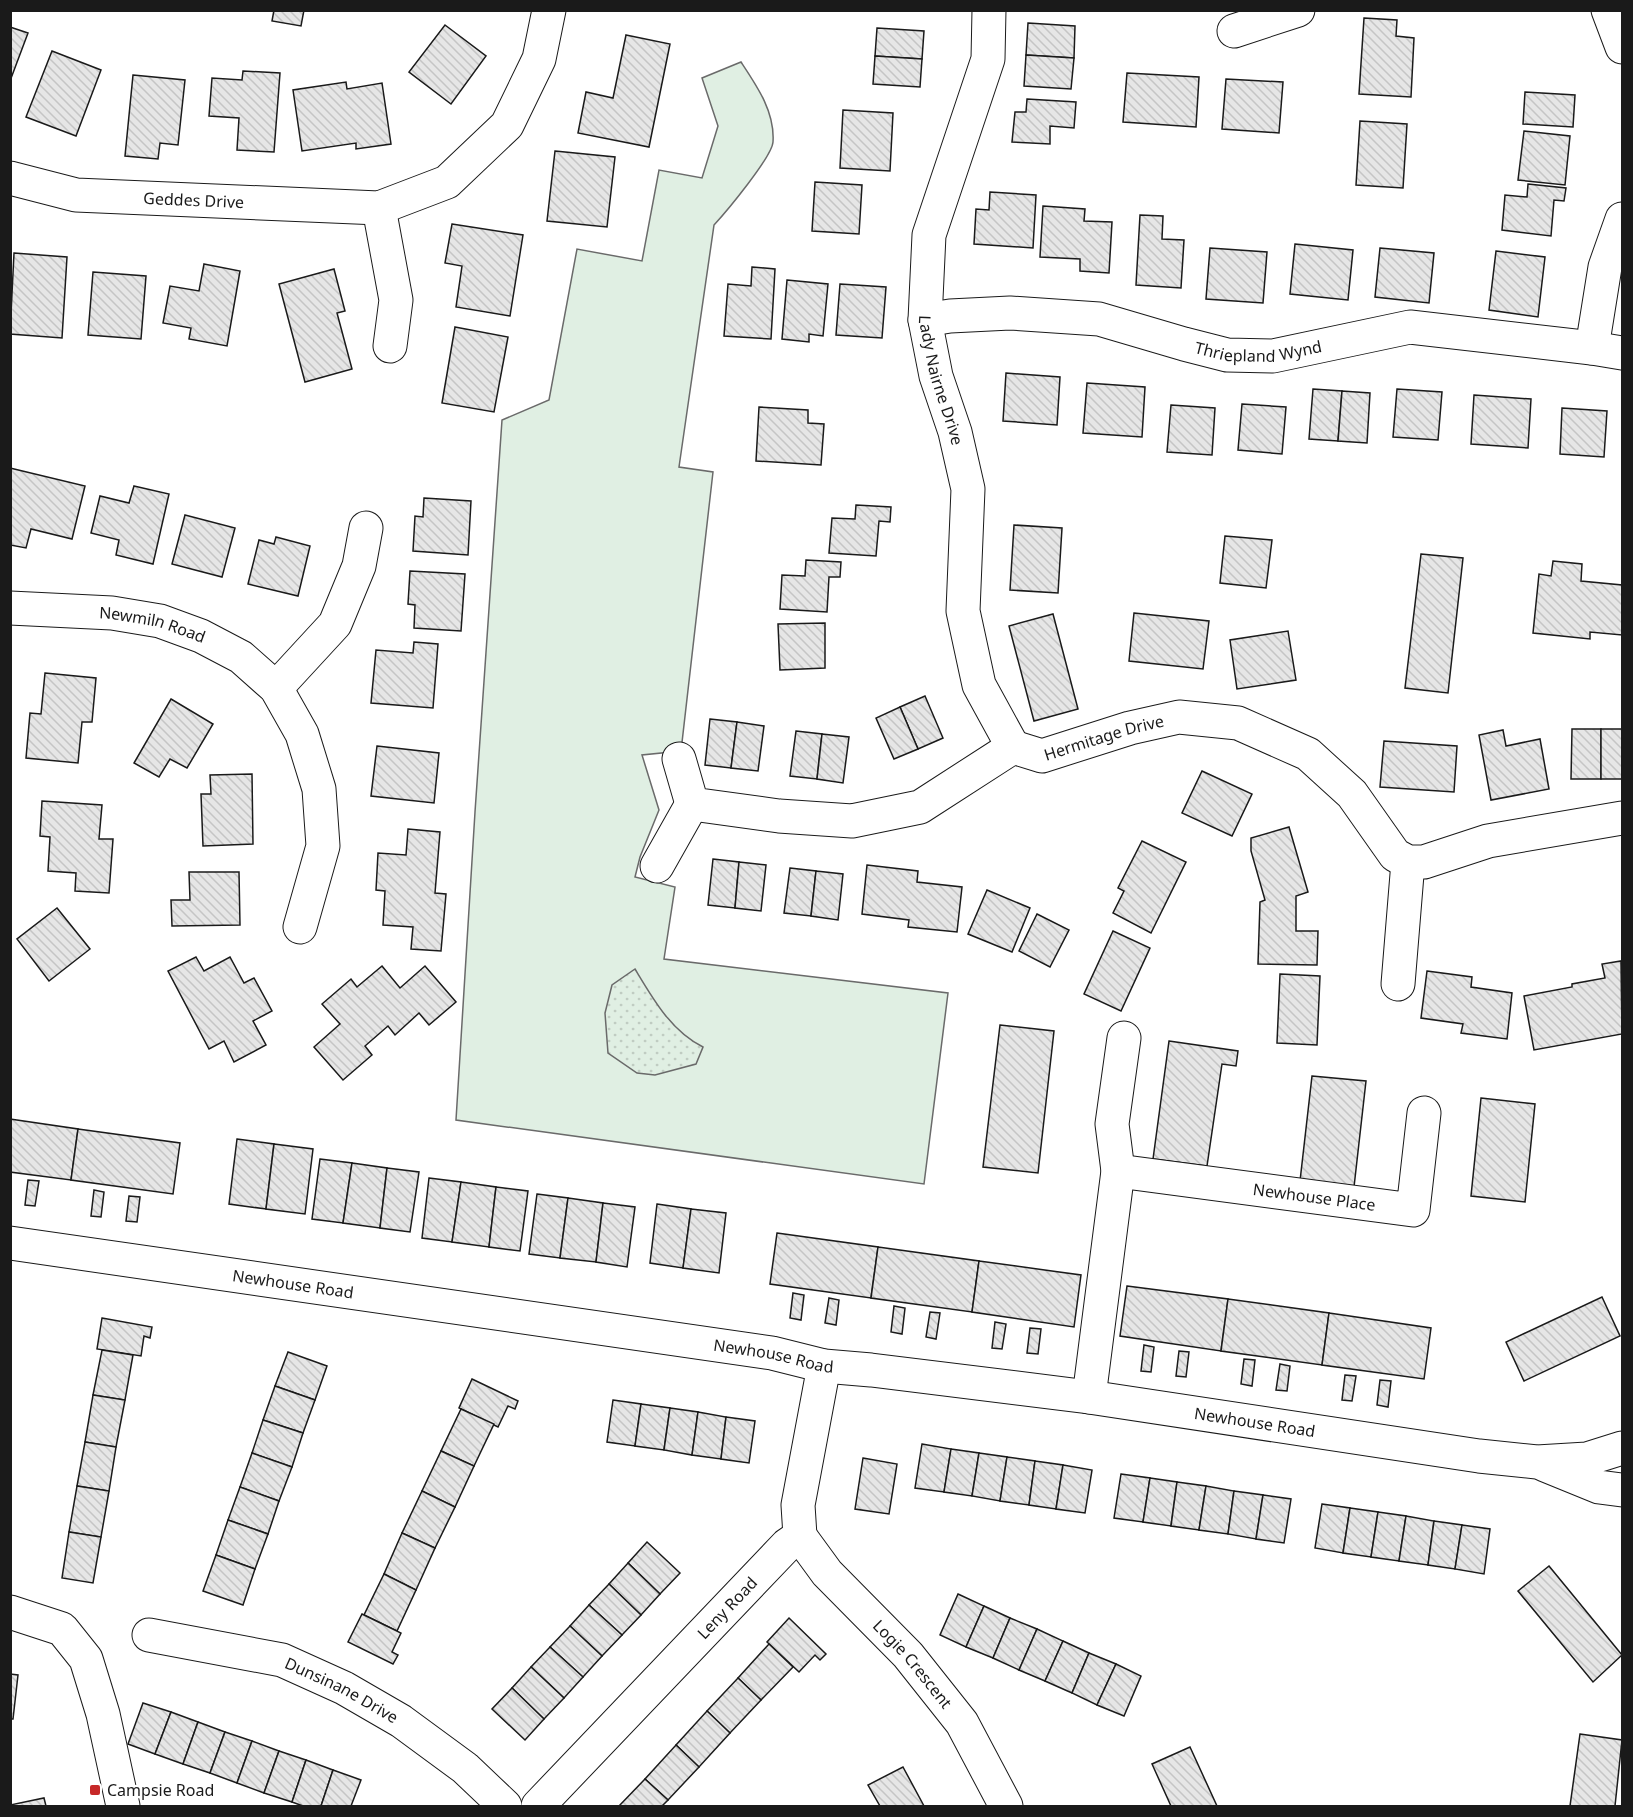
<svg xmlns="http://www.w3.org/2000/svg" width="1633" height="1817" font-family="'Noto Sans',sans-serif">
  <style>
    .grass { fill: #e0efe3; stroke: #6a6a6a; stroke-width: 1.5 }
    .park { fill: url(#park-dots); stroke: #6a6a6a; stroke-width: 1.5 }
    .building { fill: url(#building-back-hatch); stroke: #1a1a1a; stroke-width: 1.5 }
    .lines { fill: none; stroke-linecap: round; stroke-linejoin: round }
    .minor-casing { stroke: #1a1a1a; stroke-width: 35 }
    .minor { stroke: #fff; stroke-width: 33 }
    .poi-dot { fill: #c62828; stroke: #fff; stroke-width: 2 }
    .labels { text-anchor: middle; stroke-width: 4.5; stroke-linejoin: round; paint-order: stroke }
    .street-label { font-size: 16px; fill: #1a1a1a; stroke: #fff }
    .poi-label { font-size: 16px; fill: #1a1a1a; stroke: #fff; text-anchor: start }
  </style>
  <defs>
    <pattern id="park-dots" width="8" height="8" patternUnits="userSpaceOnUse" patternTransform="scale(1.5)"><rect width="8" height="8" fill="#e0efe3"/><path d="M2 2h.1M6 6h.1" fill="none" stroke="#c0ccc2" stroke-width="1.8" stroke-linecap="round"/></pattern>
    <pattern id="building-back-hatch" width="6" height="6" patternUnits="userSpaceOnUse" patternTransform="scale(1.5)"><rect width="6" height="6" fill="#e6e6e6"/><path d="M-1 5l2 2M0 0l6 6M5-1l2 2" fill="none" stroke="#c5c5c5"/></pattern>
  </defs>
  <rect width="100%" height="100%" fill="#fff"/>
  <path class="grass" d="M741 62C757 86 775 112 773 142 772 157 726 212 714 225L679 467 713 472 681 751 642 755 659 810 640 857 635 877 675 887 664 959 948 993 924 1184 456 1120 475 812 502 420 549 400 577 249 642 261 659 170 702 178 718 126 702 78Z"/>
  <path class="park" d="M635 969C653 999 671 1031 703 1047L696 1064 655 1075 637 1073 608 1053 605 1013 612 985Z"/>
  <g class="building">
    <path d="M274 10H304L301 26 272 21Z"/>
    <path d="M1364 18 1397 20 1396 36 1414 38 1411 97 1359 94Z"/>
    <path d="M1028 23 1075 26 1074 58 1026 55Z"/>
    <path d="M445 25 486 56 451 104 409 72Z"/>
    <path d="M10 27 28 33 10 81Z"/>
    <path d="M877 28 924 31 922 59 875 56Z"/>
    <path d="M626 35 670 44 649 147 578 133 586 92 613 98Z"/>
    <path d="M52 51 101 70 76 136 26 117Z"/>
    <path d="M1026 55 1074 58 1071 89 1024 86Z"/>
    <path d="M875 56 922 59 920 87 873 84Z"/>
    <path d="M243 71 280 73 274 152 237 150 239 118 209 116 212 78 242 80Z"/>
    <path d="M1127 73 1199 77 1196 127 1123 122Z"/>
    <path d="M133 75 185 80 178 145 160 143 158 159 125 156Z"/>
    <path d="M1226 79 1283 82 1279 133 1222 129Z"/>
    <path d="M346 82 347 89 382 83 391 144 356 149V143L302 151 293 90Z"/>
    <path d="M1525 92 1575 95 1573 127 1523 124Z"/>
    <path d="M1027 99 1076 102 1074 128 1050 126V144L1012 142 1015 112H1026Z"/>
    <path d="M843 110 893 113 890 171 840 168Z"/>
    <path d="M1360 121 1407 124 1403 188 1356 185Z"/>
    <path d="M1524 131 1570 136 1565 185 1518 180Z"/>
    <path d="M555 151 615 157 607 227 547 221Z"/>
    <path d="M815 182 862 185 859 234 812 231Z"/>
    <path d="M1528 184 1566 188 1564 201 1554 200 1551 236 1502 230 1505 195 1527 197Z"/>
    <path d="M990 192 1036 195 1033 248 974 244 976 209 989 210Z"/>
    <path d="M1043 206 1085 209 1084 221 1112 222 1109 273 1080 271V259L1040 257Z"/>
    <path d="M1140 215 1163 216 1162 239 1184 240 1181 288 1136 285Z"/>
    <path d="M452 224 523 235 510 316 456 307 462 266 445 263Z"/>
    <path d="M1295 244 1353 250 1348 300 1290 294Z"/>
    <path d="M1210 248 1267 252 1263 303 1206 299Z"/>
    <path d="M1380 248 1434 253 1429 303 1375 297Z"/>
    <path d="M1496 251 1545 257 1538 317 1489 310Z"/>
    <path d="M14 253 67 257 62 338 10 334Z"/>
    <path d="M204 264 240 271 227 346 189 339 191 328 163 323 170 286 199 291Z"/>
    <path d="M752 267 775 269 771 339 724 336 728 284 751 286Z"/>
    <path d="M334 269 345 311 337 313 352 369 305 382 279 284Z"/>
    <path d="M93 272 146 276 141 339 88 335Z"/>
    <path d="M787 280 828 284 823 336 809 334V342L782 339Z"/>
    <path d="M840 284 886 287 882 338 836 335Z"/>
    <path d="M455 327 508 337 494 412 442 403Z"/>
    <path d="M1006 373 1060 377 1057 425 1003 421Z"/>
    <path d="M1087 383 1145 387 1142 437 1083 433Z"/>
    <path d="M1313 389 1342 391 1338 441 1309 439Z"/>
    <path d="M1397 389 1442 392 1438 440 1393 437Z"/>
    <path d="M1342 391 1370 393 1367 443 1338 441Z"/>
    <path d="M1474 395 1531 399 1528 448 1471 444Z"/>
    <path d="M1242 404 1286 407 1282 454 1238 450Z"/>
    <path d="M1171 405 1215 408 1212 455 1167 452Z"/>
    <path d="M759 407 808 410V423L824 424 821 465 756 461Z"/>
    <path d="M1562 408 1607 411 1604 457 1560 454Z"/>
    <path d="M10 468 85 486 72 539 31 529 26 548 10 545Z"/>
    <path d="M134 486 169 494 153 564 116 555 119 540 91 533 100 496 129 503Z"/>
    <path d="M424 498 471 501 468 555 413 551 415 516 423 517Z"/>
    <path d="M856 505 891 507 890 522 879 521 876 556 829 553 832 518 855 519Z"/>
    <path d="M185 515 235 528 222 577 172 564Z"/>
    <path d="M1014 525 1062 528 1058 593 1010 590Z"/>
    <path d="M1225 536 1272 540 1266 588 1220 583Z"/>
    <path d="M276 537 310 546 298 596 248 584 259 540 274 544Z"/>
    <path d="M1421 554 1463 558 1448 693 1405 688Z"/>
    <path d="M806 560 841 562 840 577H829L827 612 780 609 782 575 805 576Z"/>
    <path d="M1553 561 1582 564 1581 581 1622 585V635L1590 632V639L1533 633 1539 574 1551 576Z"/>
    <path d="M410 571 465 574 461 631 414 628 415 605 408 604Z"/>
    <path d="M1134 613 1209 621 1203 669 1129 661Z"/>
    <path d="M1053 614 1078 709 1034 721 1009 626Z"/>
    <path d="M825 623V668L780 670 778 624Z"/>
    <path d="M1288 631 1296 680 1237 689 1230 640Z"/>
    <path d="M414 642 438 644 433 708 371 703 376 650 413 653Z"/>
    <path d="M45 673 96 678 92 722H82L78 763 26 758 30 713 41 714Z"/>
    <path d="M925 696 943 738 918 749 900 707Z"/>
    <path d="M171 699 213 724 187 768 170 759 159 777 134 763Z"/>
    <path d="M900 707 918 749 894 759 876 718Z"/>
    <path d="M710 719 737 722 731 768 705 765Z"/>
    <path d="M737 722 764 726 758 771 731 768Z"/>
    <path d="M1572 729H1601V779H1571Z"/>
    <rect x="1601" y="729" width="21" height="50"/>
    <path d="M1503 730 1506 746 1540 739 1549 789 1491 800 1479 735Z"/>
    <path d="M796 731 822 734 817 779 790 776Z"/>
    <path d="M822 734 849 737 843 783 817 779Z"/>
    <path d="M1384 741 1457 746 1454 792 1380 787Z"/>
    <path d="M377 746 439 753 434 803 371 796Z"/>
    <path d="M1202 771 1252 794 1232 836 1182 813Z"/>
    <path d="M252 774 253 844 203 846 201 794H211L210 775Z"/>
    <path d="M42 801 102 805 99 839H113L109 893 75 891 76 873 48 871 50 837 40 836Z"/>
    <path d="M1289 827 1308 892 1296 896V931H1318L1317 965 1258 964 1260 902 1265 900 1251 851V838Z"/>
    <path d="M408 829 440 832 435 893 446 894 441 951 411 949 413 927 383 925 385 891 376 890 378 853 406 855Z"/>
    <path d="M1142 841 1186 862 1151 933 1113 913 1124 891 1118 888Z"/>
    <path d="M713 859 739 862 735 908 708 905Z"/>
    <path d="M739 862 766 865 761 911 735 908Z"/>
    <path d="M867 865 918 871 917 882 962 887 957 932 908 927 909 920 862 914Z"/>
    <path d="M790 868 816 871 811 916 784 913Z"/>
    <path d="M816 871 843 874 838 920 811 916Z"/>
    <path d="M189 872H239L240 925 172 926 171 900H190Z"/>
    <path d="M987 890 1030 908 1012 952 968 934Z"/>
    <path d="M57 908 90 949 49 981 17 939Z"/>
    <path d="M1037 914 1069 930 1050 967 1019 951Z"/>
    <path d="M1113 931 1150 948 1121 1011 1084 994Z"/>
    <path d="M196 957 204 971 230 957 244 983 254 978 272 1011 253 1021 266 1045 234 1062 224 1041 209 1049 168 971Z"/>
    <path d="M1621 961 1622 1034 1534 1050 1524 996 1572 987V984L1605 978 1602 964Z"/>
    <path d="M382 966 400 988 425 966 456 1002 429 1025 419 1013 395 1035 388 1026 365 1046 372 1055 343 1080 314 1047 340 1024 322 1004 351 979 357 987Z"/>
    <path d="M1427 971 1472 977 1471 987 1512 993 1507 1039 1461 1033 1463 1024 1421 1018Z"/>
    <path d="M1280 974 1320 976 1317 1045 1277 1043Z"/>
    <path d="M1000 1025 1054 1031 1038 1173 983 1167Z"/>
    <path d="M1169 1041 1238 1051 1236 1066 1222 1064 1207 1166 1153 1159Z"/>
    <path d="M1312 1076 1366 1081 1354 1187 1300 1181Z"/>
    <path d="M1481 1098 1535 1104 1525 1202 1471 1196Z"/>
    <path d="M10 1119 78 1129 71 1180 10 1172Z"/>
    <path d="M78 1129 180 1143 173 1194 71 1180Z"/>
    <path d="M237 1139 274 1144 266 1209 229 1204Z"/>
    <path d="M274 1144 313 1149 305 1214 266 1209Z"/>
    <path d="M320 1159 352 1163 343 1223 312 1219Z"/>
    <path d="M352 1163 387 1168 380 1228 343 1223Z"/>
    <path d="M387 1168 419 1172 410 1232 380 1228Z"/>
    <path d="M429 1178 461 1182 452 1242 422 1238Z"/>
    <path d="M28 1180 39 1181 35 1206 25 1205Z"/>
    <path d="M461 1182 496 1187 489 1247 452 1242Z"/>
    <path d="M496 1187 528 1191 520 1251 489 1247Z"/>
    <path d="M94 1190 104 1192 101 1217 91 1216Z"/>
    <path d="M537 1194 568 1198 560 1258 529 1254Z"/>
    <path d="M129 1196 140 1197 137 1222 126 1221Z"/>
    <path d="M568 1198 603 1203 596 1262 560 1258Z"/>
    <path d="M603 1203 635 1207 627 1267 596 1262Z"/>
    <path d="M657 1204 691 1209 683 1268 650 1263Z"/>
    <path d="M691 1209 726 1213 719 1273 683 1268Z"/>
    <path d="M777 1233 878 1247 871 1298 770 1284Z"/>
    <path d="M878 1247 979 1261 972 1312 871 1298Z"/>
    <path d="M979 1261 1081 1275 1074 1327 972 1312Z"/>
    <path d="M1127 1286 1228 1299 1221 1351 1120 1336Z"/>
    <path d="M793 1293 804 1295 801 1320 790 1318Z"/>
    <path d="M1602 1297 1620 1336 1524 1381 1506 1342Z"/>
    <path d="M829 1298 839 1300 836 1325 825 1323Z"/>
    <path d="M1228 1299 1329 1313 1322 1365 1221 1351Z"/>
    <path d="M894 1306 905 1308 902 1334 891 1332Z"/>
    <path d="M930 1312 940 1313 936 1339 926 1337Z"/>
    <path d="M1329 1313 1431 1328 1424 1379 1322 1365Z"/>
    <path d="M102 1318 152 1327 150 1338 144 1336 141 1356 97 1349Z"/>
    <path d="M995 1322 1006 1324 1002 1349 992 1348Z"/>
    <path d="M1030 1328 1041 1329 1038 1354 1027 1353Z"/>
    <path d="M1144 1345 1154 1347 1151 1372 1141 1371Z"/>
    <path d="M102 1350 133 1355 125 1400 93 1395Z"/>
    <path d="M1179 1351 1189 1352 1186 1377 1176 1376Z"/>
    <path d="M288 1352 327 1366 315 1400 275 1386Z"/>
    <path d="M1244 1359 1255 1360 1252 1386 1241 1384Z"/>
    <path d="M1280 1364 1290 1366 1287 1391 1276 1390Z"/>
    <path d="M1345 1375 1356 1376 1352 1401 1342 1400Z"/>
    <path d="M472 1379 518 1401 515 1409 508 1406 498 1427 459 1408Z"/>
    <path d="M1380 1380 1391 1381 1388 1407 1377 1405Z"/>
    <path d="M275 1386 315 1400 303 1433 263 1420Z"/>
    <path d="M93 1395 125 1400 116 1447 85 1442Z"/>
    <path d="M613 1400 641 1404 635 1446 607 1442Z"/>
    <path d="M641 1404 670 1408 664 1450 635 1446Z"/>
    <path d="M670 1408 698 1412 692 1455 664 1450Z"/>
    <path d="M461 1409 494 1424 474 1466 441 1451Z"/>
    <path d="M698 1412 726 1417 721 1459 692 1455Z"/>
    <path d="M726 1417 755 1421 749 1463 721 1459Z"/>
    <path d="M263 1420 303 1433 292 1467 252 1453Z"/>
    <path d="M85 1442 116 1447 109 1491 77 1486Z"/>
    <path d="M922 1444 951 1449 944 1492 915 1488Z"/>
    <path d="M951 1449 979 1453 972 1496 944 1492Z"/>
    <path d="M441 1451 474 1466 455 1507 422 1491Z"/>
    <path d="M252 1453 292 1467 279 1501 240 1487Z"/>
    <path d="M979 1453 1007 1457 1000 1501 972 1496Z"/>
    <path d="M1007 1457 1035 1461 1029 1505 1000 1501Z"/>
    <path d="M863 1458 897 1464 889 1514 855 1509Z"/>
    <path d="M1035 1461 1063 1465 1056 1509 1029 1505Z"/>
    <path d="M1063 1465 1092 1470 1085 1513 1056 1509Z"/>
    <path d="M1121 1474 1150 1478 1143 1522 1114 1518Z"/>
    <path d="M1150 1478 1177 1482 1171 1526 1143 1522Z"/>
    <path d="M1177 1482 1206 1486 1199 1530 1171 1526Z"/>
    <path d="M77 1486 109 1491 101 1537 69 1532Z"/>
    <path d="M1206 1486 1234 1491 1228 1534 1199 1530Z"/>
    <path d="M240 1487 279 1501 268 1534 228 1520Z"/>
    <path d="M422 1491 455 1507 435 1548 402 1533Z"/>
    <path d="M1234 1491 1263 1495 1256 1539 1228 1534Z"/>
    <path d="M1263 1495 1291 1499 1284 1543 1256 1539Z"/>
    <path d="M1322 1504 1350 1508 1343 1553 1315 1548Z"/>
    <path d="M1350 1508 1378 1512 1371 1557 1343 1553Z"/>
    <path d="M1378 1512 1406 1516 1399 1561 1371 1557Z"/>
    <path d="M1406 1516 1434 1521 1428 1565 1399 1561Z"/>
    <path d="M228 1520 268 1534 255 1569 216 1555Z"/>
    <path d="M1434 1521 1462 1525 1455 1569 1428 1565Z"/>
    <path d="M1462 1525 1490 1529 1484 1574 1455 1569Z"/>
    <path d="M69 1532 101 1537 93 1583 62 1578Z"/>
    <path d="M402 1533 435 1548 416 1590 384 1574Z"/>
    <path d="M647 1542 680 1573 660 1594 628 1563Z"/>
    <path d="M216 1555 255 1569 243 1605 203 1591Z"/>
    <path d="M628 1563 660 1594 641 1615 609 1584Z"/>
    <path d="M1549 1566 1622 1655 1593 1682 1518 1591Z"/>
    <path d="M384 1574 416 1590 397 1631 364 1615Z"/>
    <path d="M609 1584 641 1615 622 1635 589 1605Z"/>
    <path d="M958 1594 984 1606 966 1647 940 1635Z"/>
    <path d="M589 1605 622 1635 602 1656 570 1626Z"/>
    <path d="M984 1606 1010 1618 993 1658 966 1647Z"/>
    <path d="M362 1614 401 1633 392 1652 398 1655 393 1664 348 1642Z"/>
    <path d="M789 1618 826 1654 820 1660 815 1655 799 1672 767 1642Z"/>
    <path d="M1010 1618 1037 1629 1019 1670 993 1658Z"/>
    <path d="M570 1626 602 1656 583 1677 550 1647Z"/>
    <path d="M1037 1629 1063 1641 1045 1681 1019 1670Z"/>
    <path d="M1063 1641 1089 1653 1072 1693 1045 1681Z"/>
    <path d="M769 1644 793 1667 761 1700 738 1678Z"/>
    <path d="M550 1647 583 1677 564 1698 531 1667Z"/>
    <path d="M1089 1653 1116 1664 1097 1705 1072 1693Z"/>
    <path d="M1116 1664 1141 1676 1124 1716 1097 1705Z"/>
    <path d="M531 1667 564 1698 544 1719 512 1688Z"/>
    <path d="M10 1674 18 1675 13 1719H10Z"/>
    <path d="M738 1678 761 1700 730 1733 707 1711Z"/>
    <path d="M512 1688 544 1719 525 1740 492 1709Z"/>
    <path d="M143 1703 171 1712 155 1754 128 1744Z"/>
    <path d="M707 1711 730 1733 699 1767 676 1745Z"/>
    <path d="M171 1712 198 1722 183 1764 155 1754Z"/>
    <path d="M198 1722 225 1732 210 1773 183 1764Z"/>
    <path d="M225 1732 252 1741 237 1783 210 1773Z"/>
    <path d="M1580 1734 1622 1740 1615 1806H1570Z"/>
    <path d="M252 1741 279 1751 264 1793 237 1783Z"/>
    <path d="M676 1745 699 1767 668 1800 645 1779Z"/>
    <path d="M1190 1747 1217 1806H1171L1152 1764Z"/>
    <path d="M279 1751 306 1760 292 1802 264 1793Z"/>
    <path d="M306 1760 333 1770 321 1806H303L292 1802Z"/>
    <path d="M903 1767 924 1806H880L868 1785Z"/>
    <path d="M333 1770 361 1780 351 1806H321Z"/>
    <path d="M645 1779 668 1800 662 1806H619Z"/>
    <path d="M44 1798 46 1806H10V1805Z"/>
  </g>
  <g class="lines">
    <g class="minor-casing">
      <g id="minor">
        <path id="s1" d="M989 10 988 59 929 235 925 320 936 376 955 432 968 489 963 611 979 685 1013 747"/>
        <path d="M1608 10 1622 47"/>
        <path d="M1234 31 1298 10"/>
        <path id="s2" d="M10 178 76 195 379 208 447 182 507 125 539 59 549 10"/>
        <path d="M379 208 396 300 390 346"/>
        <path id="s3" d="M925 320 950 316 1010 313 1099 319 1184 344 1227 355 1273 356 1410 327 1592 348 1605 267 1622 219"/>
        <path d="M1592 348 1622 353"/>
        <path id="s4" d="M10 608 112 613 160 621 201 636 241 657 276 688 302 734 319 789 323 846 300 927"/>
        <path d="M276 688 335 624 359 566 366 528"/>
        <path id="s5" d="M679 759 692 804 779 816 852 821 920 807 1013 747 1042 756 1130 728 1179 717 1238 723 1308 754 1352 794 1395 855 1408 862H1424L1488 841 1622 818"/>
        <path d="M657 866 692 804"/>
        <path d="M1398 984 1408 862"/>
        <path id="s6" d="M1118 1171 1413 1210 1424 1113"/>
        <path id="s7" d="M10 1243 772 1353 824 1366 871 1370 1089 1397 1479 1456 1537 1462 1587 1459 1622 1448"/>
        <path d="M1089 1397 1118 1171 1112 1124 1124 1038"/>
        <path d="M1545 1465 1599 1487 1622 1490"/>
        <path id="s8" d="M800 1536 827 1573 908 1655 962 1723 1006 1806"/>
        <path d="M10 1612 62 1629 86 1659 103 1714 123 1806"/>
        <path id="s9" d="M149 1635 282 1660 344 1688 401 1721 465 1768 505 1806"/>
        <path id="s10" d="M538 1806 787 1545 800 1536 798 1505 824 1366"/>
      </g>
    </g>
    <use href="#minor" class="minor"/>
  </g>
  <rect class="poi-dot" x="89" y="1784" width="12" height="12" rx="3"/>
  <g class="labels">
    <g class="street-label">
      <text dy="6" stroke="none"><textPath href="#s2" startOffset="186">Geddes Drive</textPath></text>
      <text dy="6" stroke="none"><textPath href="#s3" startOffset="339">Thriepland Wynd</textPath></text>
      <text dy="6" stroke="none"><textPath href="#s1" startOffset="382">Lady Nairne Drive</textPath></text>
      <text dy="6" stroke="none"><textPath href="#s4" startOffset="144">Newmiln Road</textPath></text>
      <text dy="6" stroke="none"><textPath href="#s5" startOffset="483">Hermitage Drive</textPath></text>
      <text dy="6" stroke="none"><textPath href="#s6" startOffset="198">Newhouse Place</textPath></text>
      <text dy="6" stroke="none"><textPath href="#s7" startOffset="286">Newhouse Road</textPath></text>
      <text dy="6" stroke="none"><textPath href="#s7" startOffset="772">Newhouse Road</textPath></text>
      <text dy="6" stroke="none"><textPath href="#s7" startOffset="1258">Newhouse Road</textPath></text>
      <text dy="6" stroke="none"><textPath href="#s10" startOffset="274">Leny Road</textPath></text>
      <text dy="6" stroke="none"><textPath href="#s8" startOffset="171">Logie Crescent</textPath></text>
      <text dy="6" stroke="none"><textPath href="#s9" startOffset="202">Dunsinane Drive</textPath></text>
    </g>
    <g class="poi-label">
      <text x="107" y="1796">Campsie Road</text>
    </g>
  </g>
  <rect width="1633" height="1817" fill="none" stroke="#1a1a1a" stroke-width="24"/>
</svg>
